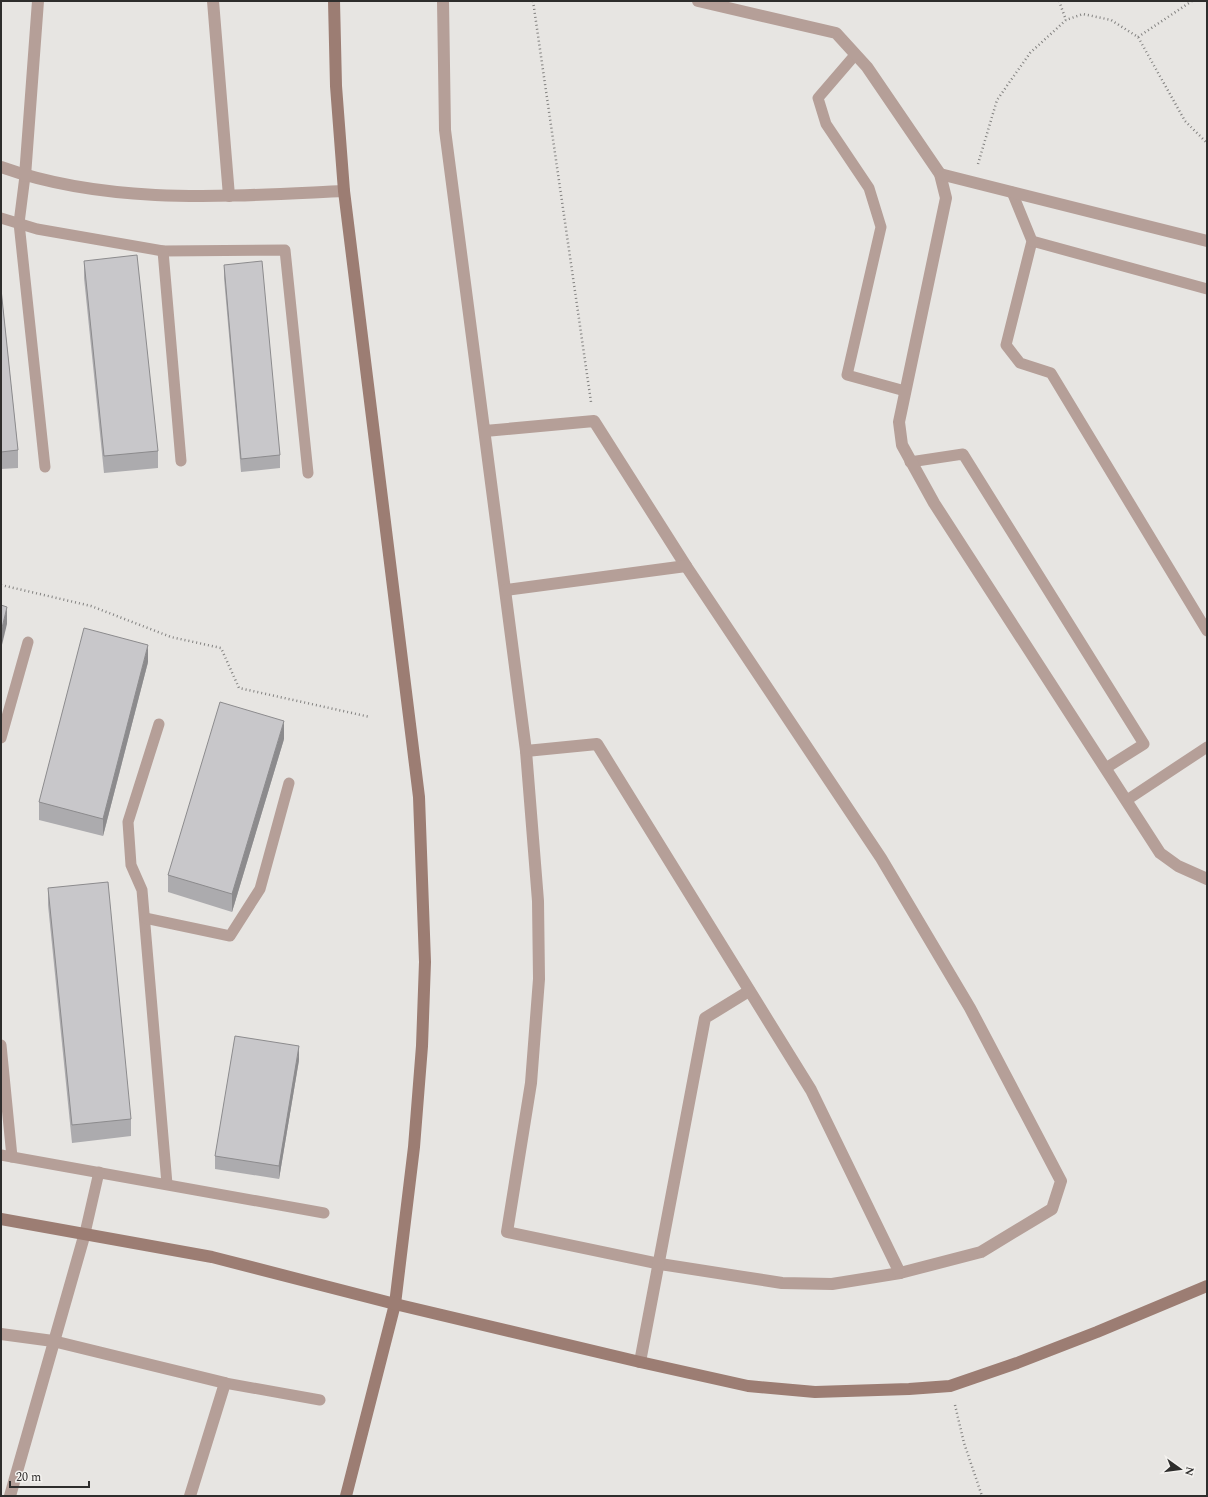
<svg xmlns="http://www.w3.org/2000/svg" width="1208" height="1497" font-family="Spectral,serif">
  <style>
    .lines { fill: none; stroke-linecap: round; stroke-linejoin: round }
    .path { stroke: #838280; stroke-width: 2.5; stroke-dasharray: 1 3; stroke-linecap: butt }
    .lane { stroke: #b59f98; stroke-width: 11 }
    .street { stroke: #b59f98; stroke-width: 12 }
    .secondary { stroke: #9c7d73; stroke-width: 12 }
    .wall { fill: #acabae }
    .shaded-wall { fill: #8c8b8d }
    .building { fill: #c8c7ca; stroke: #8c8b8d }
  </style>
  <rect width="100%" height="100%" fill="#e7e5e2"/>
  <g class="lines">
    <g class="path">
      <path d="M533 1 591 402"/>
      <path d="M1059 1 1066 20"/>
      <path d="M1138 37 1192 1"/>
      <path d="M978 164 997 100 1030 53 1066 20 1083 14 1111 20 1138 37 1185 121 1207 143"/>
      <path d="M1 585 91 606 171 637 221 648 239 688 370 717"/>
      <path d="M955 1405 964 1443 982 1496"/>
    </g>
    <g class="lane">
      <path d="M855 55 818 98 826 124 869 188 881 227 847 375 905 391"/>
      <path d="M25 176 19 223 45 467"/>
      <path d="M1012 192 1032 241 1006 345 1020 363 1051 373 1207 631"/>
      <path d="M1 218 37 229 163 251 285 250 308 473"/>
      <path d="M1032 241 1207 289"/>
      <path d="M163 251 181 461"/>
      <path d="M910 462 963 454 1144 744 1106 768"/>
      <path d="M159 724 128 822 131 865 142 890 167 1184"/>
      <path d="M1 738 28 642"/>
      <path d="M1127 800 1207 747"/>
      <path d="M145 918 230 936 260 889 289 783"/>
      <path d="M1 1045 12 1157"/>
      <path d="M1 1155 324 1213"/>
      <path d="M85 1233 99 1172"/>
      <path d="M225 1383 320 1400"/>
    </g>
    <g class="street">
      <path d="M213 1 229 196"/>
      <path d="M443 1 445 130 526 751 538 901 539 979 531 1083 507 1232 660 1264 782 1283 832 1284 900 1273 981 1252 1052 1209 1061 1181 970 1008 881 858 686 566 594 421 485 431"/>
      <path d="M698 1 836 33 867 67 940 174 946 198 899 422 902 445 934 503 1160 853 1178 866 1207 879"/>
      <path d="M1 167C110 206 230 196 344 191"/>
      <path d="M940 174 1207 241"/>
      <path d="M25 176 38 1"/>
      <path d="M506 590 686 566"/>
      <path d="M526 751 597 744 811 1090 900 1273"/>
      <path d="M1 1334 53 1341 225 1383 190 1496"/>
      <path d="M640 1362 705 1018 749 991"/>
      <path d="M10 1496 85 1233"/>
    </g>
    <g class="secondary">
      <path d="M334 1 336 86 344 191 419 797 425 962 422 1046 414 1147 395 1304 346 1496"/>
      <path d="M1 1219 212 1257 395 1304 640 1362 748 1386 815 1392 909 1389 950 1386 1017 1363 1097 1332 1207 1286"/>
    </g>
  </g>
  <g class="wall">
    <path d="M84 261 158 451V468L104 473 84 278Z"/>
    <path d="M224 265 280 455V468L241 472 224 278Z"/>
    <path d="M1 289 18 450V468L1 469Z"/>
    <path d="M148 662 103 836 39 820V802Z"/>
    <path d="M284 739 232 912 168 892V875Z"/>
    <path d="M48 888 131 1119V1136L72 1143 48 905Z"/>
    <path d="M299 1060 279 1179 215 1169V1156Z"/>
  </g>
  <g class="shaded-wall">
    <path d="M7 607V624L1 649V632Z"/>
    <path d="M148 645V662L103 836V819Z"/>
    <path d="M284 721V739L232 912V894Z"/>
    <path d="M299 1046V1060L279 1179V1166Z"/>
  </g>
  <g class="building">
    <path d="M137 255 158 451 104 456 84 261Z"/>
    <path d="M262 261 280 455 241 459 224 265Z"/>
    <path d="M1 289 18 450 1 452Z"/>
    <path d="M1 605 7 607 1 632Z"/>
    <path d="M84 628 148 645 103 819 39 802Z"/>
    <path d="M220 702 284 721 232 894 168 875Z"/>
    <path d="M108 882 131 1119 72 1125 48 888Z"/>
    <path d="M235 1036 299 1046 279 1166 215 1156Z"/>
  </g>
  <rect width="1208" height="1497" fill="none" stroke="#2e2d2c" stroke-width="4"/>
  <g transform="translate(1180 1469) rotate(104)" stroke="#f4f2ef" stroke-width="3" paint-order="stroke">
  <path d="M0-3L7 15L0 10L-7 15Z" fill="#2e2d2c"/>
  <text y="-6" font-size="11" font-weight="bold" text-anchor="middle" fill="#2e2d2c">N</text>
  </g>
  <path d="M10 1481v6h79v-6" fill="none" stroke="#2e2d2c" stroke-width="2"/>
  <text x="16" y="1481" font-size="12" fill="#2e2d2c" stroke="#f4f2ef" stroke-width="3" paint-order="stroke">20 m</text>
</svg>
